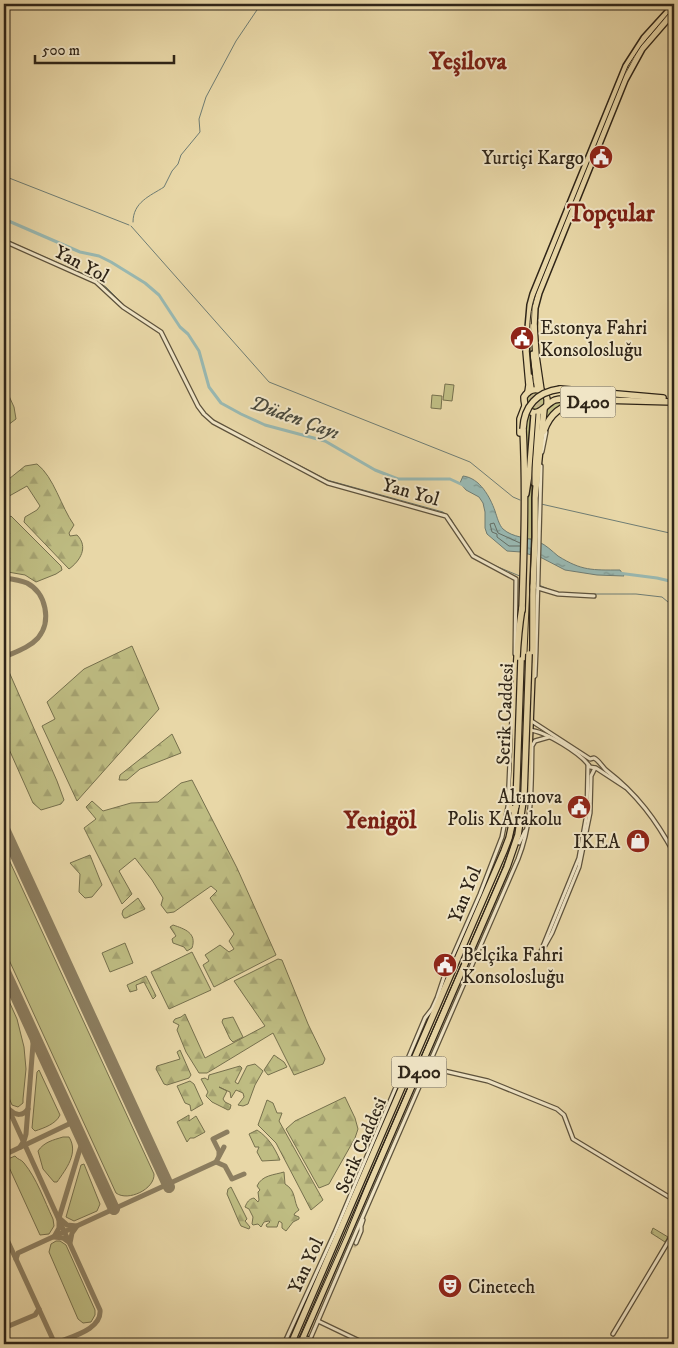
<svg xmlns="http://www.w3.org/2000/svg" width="678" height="1348" font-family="'IM FELL DW Pica',serif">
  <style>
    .grass { fill: #bebc82; stroke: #76704d }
    .forest { fill: url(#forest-firs); stroke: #76704d }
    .park { fill: url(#park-dots); stroke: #76704d }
    .water { fill: url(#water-ripples); stroke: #6f7d74 }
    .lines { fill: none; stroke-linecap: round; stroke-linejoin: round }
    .shore { stroke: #646e64; stroke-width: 1 }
    .stream { stroke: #6f7d74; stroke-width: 1 }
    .river { stroke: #99b8b1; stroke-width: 3 }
    .taxiway { stroke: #8c7e60; stroke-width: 5 }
    .runway { stroke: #8c7e60; stroke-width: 12 }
    .minor-tunnel { stroke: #c3b38a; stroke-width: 3; stroke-dasharray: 3 1.5; stroke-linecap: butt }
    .major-tunnel { stroke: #c3b38a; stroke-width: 5; stroke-dasharray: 5 2.5; stroke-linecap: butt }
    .minor-casing { stroke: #5d523c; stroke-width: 5.5 }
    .major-casing { stroke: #2f2518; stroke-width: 8 }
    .highway-casing { stroke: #2f2518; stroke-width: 8 }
    .minor { stroke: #f0e5c6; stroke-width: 3 }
    .major { stroke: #e8d7a7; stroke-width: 5 }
    .highway { stroke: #e8d7a7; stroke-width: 5.5 }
    .tram { stroke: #2f2518; stroke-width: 1 }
    .highway-bridge-casing { stroke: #2f2518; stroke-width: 8; stroke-linecap: butt }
    .highway-bridge { stroke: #e8d7a7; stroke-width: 5.5 }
    .labels { text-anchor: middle; stroke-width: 4; stroke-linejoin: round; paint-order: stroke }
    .shield { fill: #f0e5c6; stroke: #695f4c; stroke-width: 1 }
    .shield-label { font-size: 18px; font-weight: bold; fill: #2f2518 }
    .poi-label { font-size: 19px; fill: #2f2518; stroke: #f0e5c6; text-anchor: end }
    .street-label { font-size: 19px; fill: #2f2518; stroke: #f0e5c6 }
    .water-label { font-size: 20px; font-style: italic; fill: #4a4a3e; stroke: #f0e5c6 }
    .district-label { font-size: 24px; font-weight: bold; fill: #7a1f14; stroke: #f0e5c6 }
  </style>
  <defs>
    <pattern id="forest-firs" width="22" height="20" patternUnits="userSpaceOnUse" patternTransform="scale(1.25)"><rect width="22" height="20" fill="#bebc82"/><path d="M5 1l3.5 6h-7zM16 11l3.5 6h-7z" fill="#a4a170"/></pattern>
    <pattern id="park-dots" width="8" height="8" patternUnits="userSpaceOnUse" patternTransform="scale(1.25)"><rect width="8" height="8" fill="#bebc82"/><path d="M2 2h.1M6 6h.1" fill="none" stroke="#a4a170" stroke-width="1.8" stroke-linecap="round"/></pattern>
    <pattern id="water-ripples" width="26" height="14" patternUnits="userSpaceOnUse" patternTransform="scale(1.25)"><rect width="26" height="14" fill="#99b8b1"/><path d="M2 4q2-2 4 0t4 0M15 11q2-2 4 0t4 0" fill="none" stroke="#7d958f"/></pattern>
  </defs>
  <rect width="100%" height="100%" fill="#e8d7a7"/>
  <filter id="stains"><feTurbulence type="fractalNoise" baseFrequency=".004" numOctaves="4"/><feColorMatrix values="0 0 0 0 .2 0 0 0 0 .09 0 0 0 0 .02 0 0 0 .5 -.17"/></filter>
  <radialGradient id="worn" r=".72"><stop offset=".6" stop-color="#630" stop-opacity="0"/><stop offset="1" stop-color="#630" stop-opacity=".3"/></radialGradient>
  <g class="grass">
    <path d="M445 384 454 385 452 401 443 400Z"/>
    <path d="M532 390 545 395V406L536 411 529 409 525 399Z"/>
    <path d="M432 395 442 396 441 409 431 408Z"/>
    <path d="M577 400 568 403 544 426C548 399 551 402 577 400Z"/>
    <path d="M528 412H543L533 500 532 539H526L527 467 525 435Z"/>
    <path d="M4 849 154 1174C155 1189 128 1202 116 1193L4 949Z"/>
    <path d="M4 990 17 1019 24 1047 26 1069 23 1099V1103L18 1107 12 1105 4 1086Z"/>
    <path d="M39 1070 60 1115C56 1124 44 1128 35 1131L32 1128 37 1072Z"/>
    <path d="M63 1137H69C79 1153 66 1169 57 1182H54L43 1169 38 1151C44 1142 53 1140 63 1137Z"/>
    <path d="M15 1156C18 1160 21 1159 24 1163 37 1179 44 1200 53 1219L54 1226 49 1234 40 1235 8 1165V1159Z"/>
    <path d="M84 1164 100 1204 97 1211 74 1221 66 1217 81 1165Z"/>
    <path d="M56 1241H60L66 1245 95 1310V1315L91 1322 83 1323 78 1319 49 1252 51 1244Z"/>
  </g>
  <g class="forest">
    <path d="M4 385 14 407 16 419 4 428Z"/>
    <path d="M37 464C54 477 61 507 74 525L69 533 70 536 77 535C89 547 80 561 69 569L24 522 25 517 37 510 40 506 27 486 4 499V483L25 466Z"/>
    <path d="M11 516 61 566 62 570 56 574 36 582 25 575 8 572 5 569 6 565 4 562V521Z"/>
    <path d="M132 646 159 709 77 801 42 726 55 719 47 702 84 669Z"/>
    <path d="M6 665 57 781 64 800 61 804 41 810 33 803 4 738V666Z"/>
    <path d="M172 734 181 753 140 769 127 780H119L120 775Z"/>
    <path d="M192 780 237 868 276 955 214 987 203 965 209 961 205 955 220 945 229 952 234 949 229 941 234 934 210 898 217 891 211 886 174 912 167 913 161 905 163 898 152 880 135 858 119 871 132 894 122 904 84 828 96 819 86 807 92 801 103 811 131 803 158 802 181 783Z"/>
    <path d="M90 855 102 885 92 897 85 898 79 892 80 874 70 863Z"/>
    <path d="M138 898 145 909 126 918H124L122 914 123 910Z"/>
    <path d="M173 925C185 929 197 933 192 948L187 951 184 947 173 943 172 939 176 936 170 927Z"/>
    <path d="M125 943 133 963 110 972 102 953Z"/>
    <path d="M192 952 211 990 169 1009 151 972Z"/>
    <path d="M278 959 282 960 308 1024 325 1059 323 1064 294 1075 273 1033 207 1073H199L186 1052 177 1030 179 1025 173 1022 175 1019 181 1017 185 1014 205 1058 265 1026 234 981Z"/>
    <path d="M146 976 156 996 153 999 144 982 136 985 137 990 130 992 127 985Z"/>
    <path d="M233 1017 243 1037 233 1042 230 1039 222 1022 223 1019Z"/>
    <path d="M180 1050 191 1075 189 1078 167 1085 164 1084 156 1069 157 1066 180 1059 177 1052Z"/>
    <path d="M274 1055 284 1062 287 1067 268 1075 264 1070Z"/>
    <path d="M255 1064 263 1071 255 1085 248 1104 243 1106 238 1105 244 1097 243 1093 236 1090 231 1098 230 1092 219 1087 227 1091 223 1099 225 1102 231 1105 230 1109 228 1110 212 1102 206 1096 208 1092 201 1079 205 1078 208 1080 209 1075 240 1066 242 1068 235 1082 238 1084 247 1066Z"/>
    <path d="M190 1081 194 1084 203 1104 191 1111 190 1105 185 1103 177 1086Z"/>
    <path d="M345 1097 355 1118 358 1129 355 1138 329 1184 319 1188 286 1129 295 1121Z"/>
    <path d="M267 1100 273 1103 277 1113H282L279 1121 323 1200 311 1210 276 1143 258 1125Z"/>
    <path d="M189 1115V1121L196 1116 205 1132 194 1138H190L187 1142 177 1122Z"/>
    <path d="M257 1130C269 1138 274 1147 280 1160L262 1161 257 1152 259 1147H255L249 1134Z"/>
    <path d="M284 1172 285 1184C297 1191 293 1202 299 1210L295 1213 294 1215 299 1217V1219L293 1222 286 1231 282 1228V1223L279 1221 277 1227H267L266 1225 270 1222 269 1221 264 1222 261 1227 258 1224 253 1225 252 1224 253 1217 249 1209 245 1207C247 1202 249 1199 254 1198L258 1202 259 1200 258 1192 260 1190 257 1186C262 1175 274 1175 284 1172Z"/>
    <path d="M231 1187 247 1219 245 1221 250 1227 249 1229 241 1226 239 1222 227 1194 228 1189Z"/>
  </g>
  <path class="park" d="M653 1228 668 1237 665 1242 651 1233Z"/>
  <path class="water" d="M463 476C480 478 490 497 495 511 497 517 499 525 503 529 513 538 527 537 539 542 546 545 552 551 558 556 582 571 592 570 620 570L624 576 597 575 565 570 542 558 521 552 507 551 487 534 485 528V512L483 503 479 497 466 490 460 483Z"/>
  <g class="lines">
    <path class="shore" d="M520 546H509L497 537V534L492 532 490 524 494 523 498 533 520 543"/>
    <g class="stream">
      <path d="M4 176 129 225"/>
      <path d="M133 222C133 202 150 196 164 187L172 171 178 164 181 155 200 132 199 119 206 97 236 41 261 4"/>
      <path d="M131 226 269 382 470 462 513 497 520 500"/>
      <path d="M4 239 90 277 106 287 126 307"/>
      <path d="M136 314 163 333 188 382"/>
      <path d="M257 443 327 480 443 512 451 519 456 528"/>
      <path d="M541 504 674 534"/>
      <path d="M491 564 522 577"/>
      <path d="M534 583 551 590"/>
      <path d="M590 594H636L662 597 674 607"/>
    </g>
    <g class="river">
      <path d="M4 219 80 252 99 256 111 262 145 283 159 295 180 327 188 334 199 351 209 387 221 403 241 414 265 425 325 441 375 470 398 479H450L465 486"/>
      <path d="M618 573 657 578 674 582"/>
    </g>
    <g class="taxiway">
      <path d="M4 578C12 579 20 580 27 583 46 593 52 621 38 638 29 648 15 652 4 657"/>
      <path d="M4 1099 100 1310C102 1329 73 1336 59 1342L58 1344"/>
      <path d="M10 1110C16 1116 23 1116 28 1109"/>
      <path d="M20 1147 24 1141 26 1134 33 1044 32 1032"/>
      <path d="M4 1155 69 1124 71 1121V1117"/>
      <path d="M219 1155V1151L213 1139 227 1132"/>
      <path d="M216 1162 225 1166 232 1179 244 1174"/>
      <path d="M59 1218 79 1152 81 1146 79 1133"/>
      <path d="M59 1218 67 1225 77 1226 72 1233 70 1243 63 1238 54 1237 59 1228Z"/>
      <path d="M4 1233 55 1344"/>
      <path d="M16 1259 18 1253 216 1162 224 1147"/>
      <path d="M4 1328 35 1315 39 1309"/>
    </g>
    <g class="runway">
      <path d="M4 829 169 1187"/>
      <path d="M4 970 114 1209"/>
    </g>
    <path class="minor-tunnel" d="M337 1239 355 1246 356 1243"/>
    <g class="major-tunnel">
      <path d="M532 387 534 414"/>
      <path d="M538 395V414"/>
    </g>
    <g class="minor-casing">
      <g id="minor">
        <path d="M4 241 96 282 123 307 161 332 198 406 204 414 213 422 328 483 446 516 473 556 516 579 515 654"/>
        <path d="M542 452 546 432"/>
        <path d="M538 588 558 594 594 596"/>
        <path d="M532 678 535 676 536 652 541 466"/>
        <path d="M520 717 530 720 590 759 594 758C599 760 602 767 607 771 637 794 656 820 674 853"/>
        <path d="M529 730C545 731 582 754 590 767L596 768 625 787"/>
        <path d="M519 843 525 831"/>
        <path d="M542 951 552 933 579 867 590 813 591 776 595 768"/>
        <path d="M539 956 579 858 587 813 588 765"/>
        <path d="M427 1067 488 1081 557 1109 564 1115 573 1139 674 1200"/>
        <path d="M356 1243 361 1231V1226L363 1220"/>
        <path d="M318 1321 366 1344"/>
        <path d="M613 1334 674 1232"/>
        <path d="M284 1344 335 1232 425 1018 432 1009 437 998 445 974 480 894 502 837 508 806 513 690"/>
        <path d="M308 1344C377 1182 448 1021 518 859 533 821 531 786 532 746L535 741 549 737"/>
      </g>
    </g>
    <g class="major-casing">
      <g id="major">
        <path d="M528 328 530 305 533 294 626 66 644 38 674 5"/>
        <path d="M534 330 535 308 539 293 625 80 642 49 674 12"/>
        <path d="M533 354 537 386"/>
        <path d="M531 377 532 387"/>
        <path d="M534 483 538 414"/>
        <path d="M526 494 529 475 534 414"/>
      </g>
    </g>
    <g class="highway-casing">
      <g id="highway">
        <path d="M534 326 536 356 541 390"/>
        <path d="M560 389 663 398"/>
        <path d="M528 392 529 385 526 351 529 326"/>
        <path d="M547 404C549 389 532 384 524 397 524 401 524 405 527 409 538 420 546 403 555 400 558 399 561 399 564 399L674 402"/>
        <path d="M544 431C550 413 563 404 581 402"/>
        <path d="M520 433V419L525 406"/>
        <path d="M533 587 535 537V498L544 409"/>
        <path d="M522 610C524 550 526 490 523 429"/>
        <path d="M527 801 533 648V586"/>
        <path d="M511 810C520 743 511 675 522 608"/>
        <path d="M302 1339 310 1340"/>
        <path d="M291 1344 504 851 509 838 516 806"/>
        <path d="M300 1344 507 867 518 835 524 795"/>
      </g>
    </g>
    <use href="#minor" class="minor"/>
    <use href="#major" class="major"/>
    <use href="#highway" class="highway"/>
    <g class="tram">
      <path d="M534 387C530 360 526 321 535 296L628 66 641 46 674 7"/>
      <path d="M297 1344 345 1236 365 1187 497 881C510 852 518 824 521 792L532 537V468L536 414"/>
    </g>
    <g class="highway-bridge-casing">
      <g id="highway-bridge">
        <path d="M523 429C524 406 537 392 560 389"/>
        <path d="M524 795 529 654"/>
        <path d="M516 806 521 660"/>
      </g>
    </g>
    <use href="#highway-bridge" class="highway-bridge"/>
  </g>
  <defs>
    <g id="civic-disc" transform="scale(1.25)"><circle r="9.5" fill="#8f2418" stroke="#f0e5c6"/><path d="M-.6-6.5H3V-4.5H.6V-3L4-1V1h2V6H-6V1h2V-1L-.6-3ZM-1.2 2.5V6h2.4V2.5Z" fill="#fff"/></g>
    <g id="shop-disc" transform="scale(1.25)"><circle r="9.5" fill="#8f2418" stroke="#f0e5c6"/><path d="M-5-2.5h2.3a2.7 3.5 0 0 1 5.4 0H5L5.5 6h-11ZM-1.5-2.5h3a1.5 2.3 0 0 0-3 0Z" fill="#fff"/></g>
    <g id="theatre-disc" transform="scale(1.25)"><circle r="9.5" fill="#8f2418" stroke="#f0e5c6"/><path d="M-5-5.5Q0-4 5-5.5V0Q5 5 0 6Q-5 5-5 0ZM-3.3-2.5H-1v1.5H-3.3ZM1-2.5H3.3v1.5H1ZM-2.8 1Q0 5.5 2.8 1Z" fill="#fff"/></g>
  </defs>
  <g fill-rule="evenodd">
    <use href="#civic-disc" x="601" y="157"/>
    <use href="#civic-disc" x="522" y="338"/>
    <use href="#civic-disc" x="579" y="807"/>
    <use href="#shop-disc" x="638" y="841"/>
    <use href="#civic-disc" x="445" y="965"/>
    <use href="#theatre-disc" x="450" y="1286"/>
  </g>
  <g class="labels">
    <g class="shield">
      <rect x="560.5" y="386.5" width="55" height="31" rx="4"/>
      <rect x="391.5" y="1056.5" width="55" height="31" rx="4"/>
    </g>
    <g class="shield-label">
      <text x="588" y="408">D400</text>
      <text x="419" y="1078">D400</text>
    </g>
    <g class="poi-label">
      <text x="584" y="164">Yurtiçi Kargo</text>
      <text x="540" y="334" text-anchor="start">Estonya Fahri<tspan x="540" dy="22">Konsolosluğu</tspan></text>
      <text x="562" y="803">Altınova<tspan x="562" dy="22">Polis KArakolu</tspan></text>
      <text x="620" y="848">IKEA</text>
      <text x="462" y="961" text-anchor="start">Belçika Fahri<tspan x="462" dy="22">Konsolosluğu</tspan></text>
      <text x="468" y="1293" text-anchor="start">Cinetech</text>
    </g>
    <g class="street-label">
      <text transform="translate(82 263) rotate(28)" y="7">Yan Yol</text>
      <text transform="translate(411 491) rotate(16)" y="7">Yan Yol</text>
      <text transform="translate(504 714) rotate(-88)" y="7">Serik Caddesi</text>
      <text transform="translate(464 894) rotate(-68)" y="7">Yan Yol</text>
      <text transform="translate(360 1145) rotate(-67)" y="7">Serik Caddesi</text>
      <text transform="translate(305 1265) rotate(-65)" y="7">Yan Yol</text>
    </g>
    <g class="water-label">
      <text transform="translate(295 417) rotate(20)" y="7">Düden Çayı</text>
    </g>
    <g class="district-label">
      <text x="468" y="69">Yeşilova</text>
      <text x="611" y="221">Topçular</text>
      <text x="380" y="828">Yenigöl</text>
    </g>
  </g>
  <rect width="678" height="1348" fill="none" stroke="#e8d7a7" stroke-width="20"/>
  <rect x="5" y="5" width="668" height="1338" fill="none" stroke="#2f2518" stroke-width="2.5"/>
  <rect x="10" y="10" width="658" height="1328" fill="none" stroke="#2f2518"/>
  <path d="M35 55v8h139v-8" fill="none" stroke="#2f2518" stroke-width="2.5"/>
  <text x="42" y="55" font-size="15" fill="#2f2518" stroke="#f0e5c6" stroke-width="4" paint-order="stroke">500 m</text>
  <rect width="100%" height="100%" filter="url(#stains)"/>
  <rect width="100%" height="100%" fill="url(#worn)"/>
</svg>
